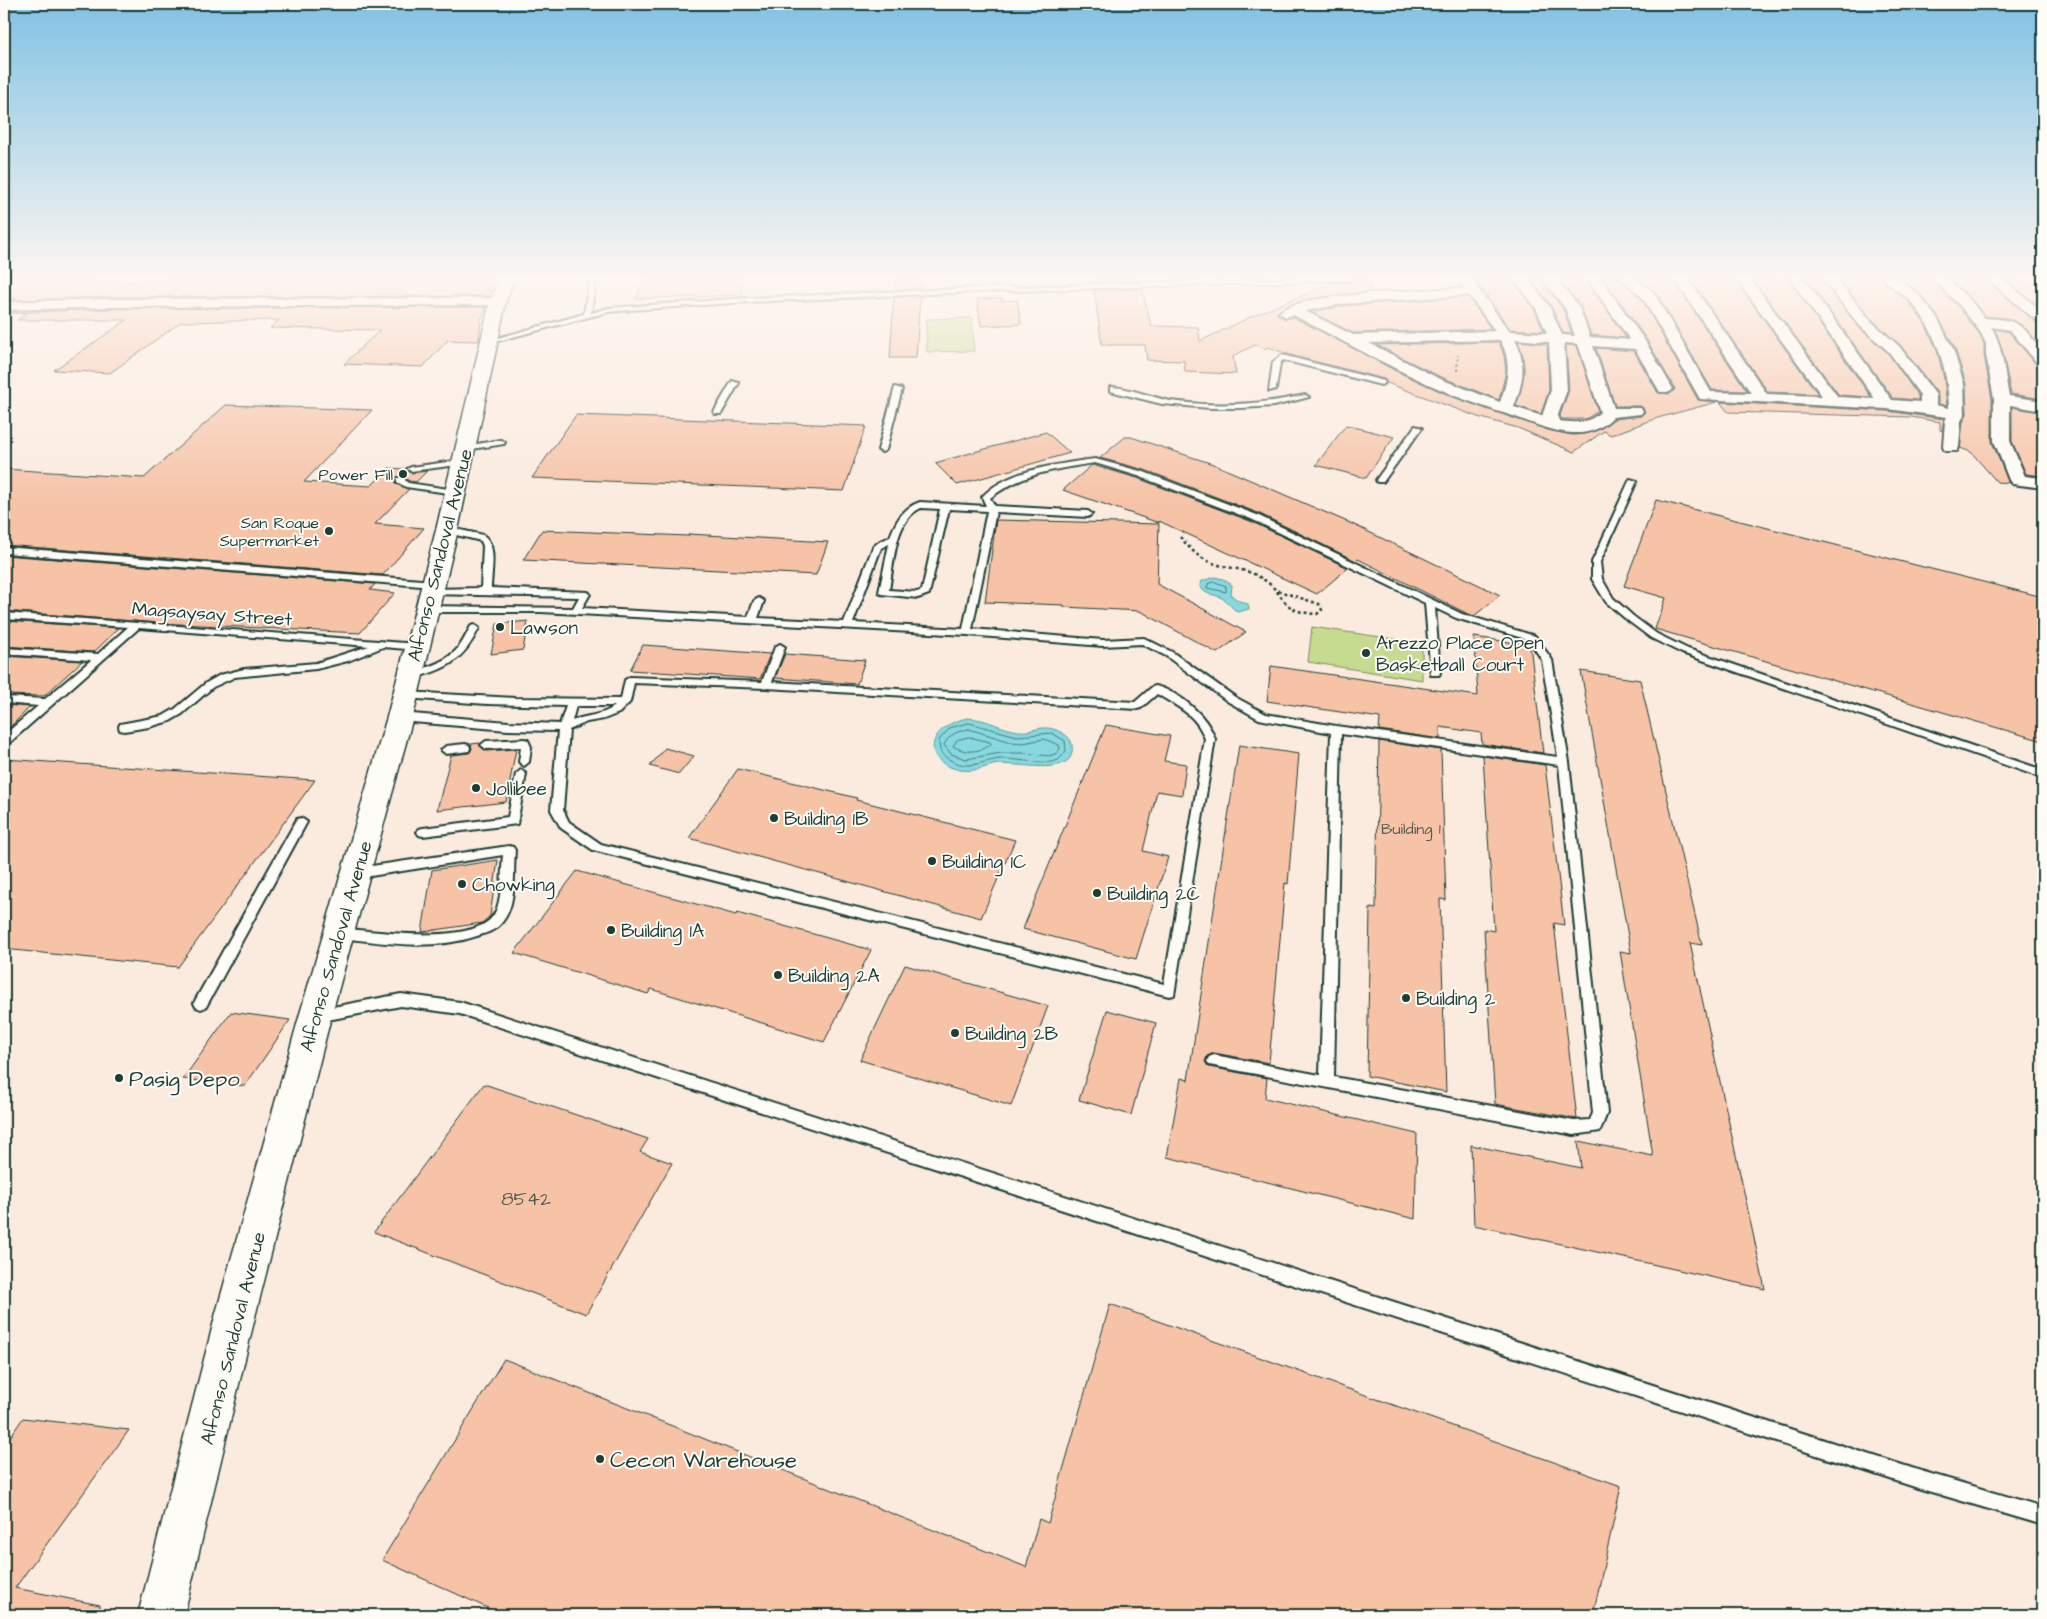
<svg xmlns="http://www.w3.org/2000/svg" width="2047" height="1619" font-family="'Architects Daughter',sans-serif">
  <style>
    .green { fill: #c7db90; stroke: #738c62 }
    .water { fill: #87d8df; stroke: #5d9a9b }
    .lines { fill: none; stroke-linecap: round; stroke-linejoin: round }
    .shore { stroke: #497b78; stroke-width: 1 }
    .building { fill: #f6c3a7; stroke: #1f3d34 }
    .service-casing { stroke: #1f3d34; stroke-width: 4 }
    .minor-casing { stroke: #1f3d34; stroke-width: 4 }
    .secondary-casing { stroke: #1f3d34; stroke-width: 3 }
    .path-far1 { stroke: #1f3d34; stroke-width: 2; stroke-dasharray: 2.5 2.5; stroke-linecap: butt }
    .path { stroke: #1f3d34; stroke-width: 2.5; stroke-dasharray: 3 3; stroke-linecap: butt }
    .service { fill: #fdfcf7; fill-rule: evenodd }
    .minor { fill: #fdfcf7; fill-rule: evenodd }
    .secondary { fill: #fdfcf7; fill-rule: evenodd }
    .poi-dot { fill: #1f3d34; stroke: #fdfcf7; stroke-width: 2 }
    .labels { text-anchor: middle; stroke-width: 4; stroke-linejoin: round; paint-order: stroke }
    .far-poi-label { font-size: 16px; fill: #1f3d34; stroke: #fdfcf7; text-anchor: end }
    .number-label { font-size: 16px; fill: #555e51 }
    .street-label { font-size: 19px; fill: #1f3d34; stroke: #fdfcf7 }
    .poi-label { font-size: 19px; fill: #1f3d34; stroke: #fdfcf7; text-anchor: start }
    .near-number-label { font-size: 19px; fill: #555e51 }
    .near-poi-label { font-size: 22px; fill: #1f3d34; stroke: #fdfcf7; text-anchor: start }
  </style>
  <rect width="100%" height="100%" fill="#fbebdf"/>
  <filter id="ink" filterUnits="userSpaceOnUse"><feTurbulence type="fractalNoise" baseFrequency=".02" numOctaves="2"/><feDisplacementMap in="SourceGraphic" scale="10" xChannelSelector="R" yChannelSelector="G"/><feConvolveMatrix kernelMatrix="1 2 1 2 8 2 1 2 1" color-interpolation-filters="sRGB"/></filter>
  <g filter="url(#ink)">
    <g class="green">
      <path d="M972 318 974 351 927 352 926 319Z"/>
      <path d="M1312 627 1422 643V680L1308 662Z"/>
    </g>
    <g class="water">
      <path d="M1215 577 1223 579 1232 585 1231 595 1239 601 1248 604 1249 609 1238 612C1231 608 1228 602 1222 598 1213 593 1205 596 1200 586L1202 581Z"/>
      <path d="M968 718C989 719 1000 729 1019 731 1032 733 1041 724 1056 730 1063 733 1071 737 1072 745 1077 775 1030 765 1016 765 1009 765 1001 763 993 765 982 768 973 772 960 770 918 761 929 725 968 718Z"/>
    </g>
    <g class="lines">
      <g class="shore">
        <path d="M1215 582 1226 586V592L1207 588 1208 584Z"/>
        <path d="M969 723 1017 736 1052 733 1065 741 1066 751C1064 753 1061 758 1058 760 1048 766 1014 758 1000 759 982 761 970 770 952 761 941 755 939 752 939 740L950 728Z"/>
        <path d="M969 729 1011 742 1023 743 1044 739 1059 745 1060 749 1057 753 1049 756 1024 753H1001L966 759 951 754 944 745C949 734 958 731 969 729Z"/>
        <path d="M969 737 990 742 991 745C978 752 966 754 953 746L957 740Z"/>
      </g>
    </g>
    <g class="building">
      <path d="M4 277H103L96 282 166 281 169 277H287L285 279 496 277 487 290H491L488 295 490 296 109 297 14 300 16 298H4Z"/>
      <path d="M644 277H742V295L636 299Z"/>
      <path d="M896 277H921V289L895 290Z"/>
      <path d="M1091 277H1140L1141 281 1092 282Z"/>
      <path d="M1357 277H1370V292L1309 299 1289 305 1277 314 1285 319 1293 317 1398 372 1453 397 1548 430 1572 435 1584 434 1600 429 1614 419 1641 416 1645 412 1641 406H1615L1596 348 1634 351 1658 393 1670 394 1675 389 1647 340 1602 277H1617L1642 299 1698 400 1717 402 1654 419 1611 435 1604 431 1574 452 1518 428 1478 417 1387 383 1384 379 1297 357 1268 347 1265 349 1255 345 1233 356 1236 374 1185 372 1184 361 1147 360 1145 345H1102L1094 290 1142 289 1151 326 1198 327 1200 341 1257 314 1335 282H1353Z"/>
      <path d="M1479 277H1510L1534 309 1544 331 1510 329 1487 297H1489L1474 279H1480Z"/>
      <path d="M1528 277H1539L1563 309 1572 334 1563 333 1551 306Z"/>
      <path d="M1557 277H1584L1626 338 1591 335 1580 306Z"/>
      <path d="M1637 277H1671L1747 391 1712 390 1656 292Z"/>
      <path d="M1689 277H1733L1818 394 1768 392Z"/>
      <path d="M1751 277H1787L1871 397 1839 395Z"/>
      <path d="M1805 277H1819L1859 327 1888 353 1918 396V400L1893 398Z"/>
      <path d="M1837 277H1880L1887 285 1908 301 1925 324 1937 350 1944 379 1947 406 1938 404V394L1900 345 1871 319Z"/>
      <path d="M1900 277H1929L1960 308 1979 334 1984 344V355L1992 399V442L2009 483 1997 482 1971 452 1960 448 1963 422 1967 414 1966 384 1955 348 1938 317 1920 294Z"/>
      <path d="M1948 277H1983L2037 323 2043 325V349L2020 324 2006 318 1985 316 1972 300Z"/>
      <path d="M2003 277H2019L2043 299V310Z"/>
      <path d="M920 296 916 358H890L894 297Z"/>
      <path d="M1462 297H1468L1491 329 1353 333 1311 312 1343 306Z"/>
      <path d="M1002 298V301L1017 300 1021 324 981 326 977 299Z"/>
      <path d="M482 307 487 308 481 319 479 341 448 340 423 367 344 364 380 330 270 328 279 320 181 322 110 373 54 370 127 320H17L27 313H11L109 309Z"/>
      <path d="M1995 329 2009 332 2037 365 2043 367V399L2011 394 2002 349Z"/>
      <path d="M1518 341 1547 344 1549 390 1541 414 1516 406 1524 373 1523 356Z"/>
      <path d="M1499 342 1504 356 1506 371 1499 400 1439 376 1376 345Z"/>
      <path d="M1566 345 1577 346 1598 411 1586 419H1561L1560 415 1569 390Z"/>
      <path d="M1720 402 1887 411 1944 419 1942 431 1940 430V422L1911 417 1728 412Z"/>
      <path d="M226 405 372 410 304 482 371 486 389 468 405 469 411 473 427 471 416 482 409 481 403 476 396 477V484L409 489 375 524 424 528 383 575 4 545V469L144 478Z"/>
      <path d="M2012 407 2040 412 2043 425V476L2026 474 2012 441Z"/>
      <path d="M576 415 866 426 844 491 532 478Z"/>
      <path d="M1346 425 1394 437 1366 478 1316 465Z"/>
      <path d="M1046 432 1070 453 957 485 935 463Z"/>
      <path d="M1125 437H1131L1213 464 1350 523 1500 595 1474 616 1466 613 1358 559 1356 561 1258 513 1145 470 1100 458Z"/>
      <path d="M1092 465 1137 478 1250 521 1348 568 1317 594 1159 521V523L1063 490Z"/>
      <path d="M1656 500 2043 597V741L1655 629 1666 598 1624 586Z"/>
      <path d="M996 520 1159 524 1157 584 1246 632 1217 653 1140 611 1064 607V605L985 602Z"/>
      <path d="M542 530 688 536 689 534 828 542 816 575 523 560Z"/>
      <path d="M4 555 375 584 370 590 395 593 360 633 159 623 4 611Z"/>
      <path d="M4 621 119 628 94 652 4 646Z"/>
      <path d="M528 621 523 650 491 654 497 624Z"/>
      <path d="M1474 637 1530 645 1543 753 1482 744 1481 733 1440 727V739L1379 730 1380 718 1267 701 1271 666 1478 696Z"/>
      <path d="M643 645 770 654 760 679 630 670Z"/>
      <path d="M785 654 865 660 857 684 775 678Z"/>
      <path d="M4 656 82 661 44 696 4 695Z"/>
      <path d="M1581 671 1640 680 1702 945 1690 943 1765 1289 1474 1225 1471 1145 1581 1168 1578 1141 1653 1156 1620 951 1631 953Z"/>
      <path d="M4 705 30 707 4 733Z"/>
      <path d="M1106 725 1170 736 1164 761 1186 764 1182 795 1157 791 1143 851 1168 857 1136 959 1023 929Z"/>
      <path d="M1379 741 1441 750 1446 900 1440 899 1446 1092 1367 1076 1370 908 1376 909Z"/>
      <path d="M480 743V746L486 751 516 749 506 802 437 810 451 755 469 753 472 749 471 744Z"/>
      <path d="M1239 745 1299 754 1288 884 1285 883 1269 1063 1214 1053 1207 1056 1205 1062 1209 1067 1267 1078 1265 1098 1417 1134 1415 1219 1167 1157 1181 1078 1188 1080Z"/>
      <path d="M665 748 694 756 679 774 650 766Z"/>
      <path d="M1483 756 1545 765 1564 925 1554 923 1577 1119 1495 1104 1484 929 1494 931Z"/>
      <path d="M4 759 315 780 178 967 4 949Z"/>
      <path d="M738 769 857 798 856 800 1015 840 981 918 689 838Z"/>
      <path d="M498 860 490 916 482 923 422 932 432 870Z"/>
      <path d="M577 871 736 915 737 913 871 950 824 1042 651 989 648 994 514 953Z"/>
      <path d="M905 965 1048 1006 1011 1106 860 1060Z"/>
      <path d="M1107 1010 1156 1023 1131 1115 1079 1100Z"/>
      <path d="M231 1012 290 1020 245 1086 183 1079Z"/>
      <path d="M484 1084 648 1139 640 1152 672 1163 586 1314 374 1232Z"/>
      <path d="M1110 1304 1621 1486 1593 1615H503L382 1560 504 1359 1026 1567 1039 1519 1048 1523Z"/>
      <path d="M23 1418 129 1430 15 1588 100 1605 99 1615H4V1446Z"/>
    </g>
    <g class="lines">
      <g class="service-casing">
        <g id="service">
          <path d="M590 277H596L591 313 608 308 748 298 975 288 1330 277 1356 278 1353 280 975 292 748 302 630 310 608 312 490 343 487 341 584 314Z"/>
          <path d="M1282 355 1384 381 1385 383 1381 385 1283 360 1280 363 1276 389 1269 391 1273 362Z"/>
          <path d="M732 381 739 383 721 414H715L714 412Z"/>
          <path d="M895 387 902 389 886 450 882 452 878 450Z"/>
          <path d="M1110 387C1125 386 1154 398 1171 401 1215 407 1261 405 1305 395L1309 397 1274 406 1242 408H1210L1162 404 1110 391Z"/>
          <path d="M1415 426 1422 428 1383 482H1377L1376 480Z"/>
          <path d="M501 440 505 442 504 444 465 450 461 448 465 446Z"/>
          <path d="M1095 459 1144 472 1257 515 1462 614 1535 636 1552 660 1569 762 1607 1113 1600 1131 1574 1135 1209 1065 1207 1061 1209 1057 1214 1055 1320 1075 1331 733 1259 719 1227 701 1166 656 1142 644 1103 646 967 635 541 612H427L422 609 427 606 573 608 579 597 428 594 426 592 431 589 481 588 483 546 481 541 444 532V528L447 527 483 535C498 544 491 573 491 588L588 592 590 594 582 608 748 617 754 601 759 598 764 601 758 618 844 622 873 547 880 541 890 537C896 521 903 508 920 502L986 506 982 497C1008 469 1060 464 1095 459ZM1095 463 1138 476 1251 519 1425 603 1431 675H1439L1440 673 1435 608 1456 618 1529 640 1542 660 1558 757 1336 726 1266 714 1235 697 1172 652 1144 638 1103 640 972 629 996 512 1088 517 1092 514 1088 511 995 506 990 498C1023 473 1056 469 1095 463ZM921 508 940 509 922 590 917 592 889 590C894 564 894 520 921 508ZM949 509 987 511 963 629 853 623 881 548 889 544 879 592 881 594 918 598 929 594ZM1341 734 1559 765 1593 1113 1590 1120 1574 1121 1334 1077Z"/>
          <path d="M462 460 466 462 465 464 411 471 407 469 411 467Z"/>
          <path d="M397 478H403L408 483 455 490 459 492 455 494 406 487 397 482Z"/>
          <path d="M1630 479 1637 481 1600 562 1602 579 1613 598 1633 616 1657 634 1688 649 2043 770V778L1682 653 1651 638 1627 620 1606 602 1592 579V562Z"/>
          <path d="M4 547 434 581 439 584 434 587 4 553Z"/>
          <path d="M4 613 418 644 423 647 418 650 383 647 348 661 316 669 235 677 213 687 182 714 170 721 149 727 124 731 120 730 119 727 120 724 163 716 175 709 206 683 220 675 244 669 316 663 369 646 139 628 8 744 4 745V735L38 706 4 703V697L45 699 91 660 4 654V648L98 654 128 627 4 619Z"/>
          <path d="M474 625 479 628C463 662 445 670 410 679L406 678 405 676 406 674C425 668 446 663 459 647 464 640 467 633 471 626Z"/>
          <path d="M780 644 785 647 772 682 1135 702 1152 687 1156 686C1180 693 1207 715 1215 739L1174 995 1169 996 593 850 561 828 551 810 558 731 508 730 400 721 395 717 400 713 508 722 560 724 566 706 487 704 405 698 400 695 405 692 515 698 621 699 625 680 630 677 762 682 775 647ZM634 683 766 688 1137 709 1141 708 1157 694C1177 706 1197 715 1205 739L1164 984 601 844 569 822 563 810 569 730 587 722 604 719 619 713 630 702ZM576 706H615C603 716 585 715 572 721Z"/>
          <path d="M524 739 528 740 531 747 529 762 524 766 519 762 521 747 486 749 481 745 486 741Z"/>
          <path d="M465 744 469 745 470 748 469 751 446 754 441 750 446 746Z"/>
          <path d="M521 770 526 774 517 824 423 836 419 835 417 832 419 829 423 828 508 817 516 774Z"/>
          <path d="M301 818 307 822 206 1007 201 1009 196 1007 194 1003 196 999 297 819Z"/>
          <path d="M509 846 513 847 515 850C513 872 517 903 503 921 497 930 487 933 477 936 432 951 386 943 340 938L336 937 334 933 336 929 340 928C373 931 472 946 493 916 503 903 501 871 503 855L358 878 354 876 352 873 354 870 358 868Z"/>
          <path d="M401 994 460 1002 1921 1471 2043 1507V1525L1921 1489 460 1014 401 1006 317 1022 312 1020 310 1016 312 1012 317 1010Z"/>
        </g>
      </g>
      <g class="minor-casing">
        <g id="minor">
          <path d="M1458 277H1470L1509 331 1547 333 1536 308 1512 277H1526L1550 307 1562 335 1575 336 1565 308 1541 277H1555L1579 307 1590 337 1630 340 1586 277H1600L1645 341 1673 389 1670 392H1660L1635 349 1593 346 1614 408H1641L1643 411 1641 414 1613 417C1602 429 1588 434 1572 433 1550 431 1530 422 1510 415 1434 393 1363 351 1293 315L1286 317 1279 313C1294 293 1433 290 1464 288ZM1469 295 1495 331 1353 335 1305 311 1343 304ZM1515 339 1549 342 1551 390 1542 416 1514 407C1523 383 1527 363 1515 339ZM1500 340C1512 361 1508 380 1500 402L1438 378 1369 343ZM1564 343 1578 344 1600 412C1589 424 1574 423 1559 421L1558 415 1567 390Z"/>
          <path d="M1619 277H1634L1654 293 1711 392 1751 393 1673 277H1687L1767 394 1822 396 1735 277H1749L1838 397 1875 399 1789 277H1803L1892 400 1920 402V395L1889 352 1860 326 1821 277H1835L1870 320 1899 346 1936 395V405L1949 408C1948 369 1936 328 1909 300 1900 292 1889 286 1882 277H1897L1919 295 1937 318 1953 349 1964 384 1965 414 1961 421 1959 447 1957 451H1945L1943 447 1945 421 1947 417 1887 409 1700 399 1643 298Z"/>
          <path d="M1931 277H1945L1971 301 1984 318C2022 320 2021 325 2043 352V365L2038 364 2010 330 1991 327C2002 341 2005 377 2009 396L2043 401V411L2010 405V441L2025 476 2043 478V488L2012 484 2009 480 1994 441V399L1986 355V344L1981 333 1961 307Z"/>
          <path d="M1985 277H2000L2043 312V323L2038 322Z"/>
          <path d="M498 298 503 299 505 302 503 305 109 307 4 310V302L109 299Z"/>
        </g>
      </g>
      <g class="secondary-casing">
        <path id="secondary" d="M499 277H515L506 302 458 530 413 717 331 1017 256 1313 184 1615H138L216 1313 299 1017 387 717 436 530 490 302Z"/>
      </g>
      <path class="path-far1" d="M1457 371 1458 355"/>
      <path class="path" d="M1180 537C1188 546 1195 555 1206 560 1223 569 1245 567 1261 578 1288 594 1278 612 1317 614L1322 610 1319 604 1276 590"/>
      <use href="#service" class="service"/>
      <use href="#minor" class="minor"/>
      <use href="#secondary" class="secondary"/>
    </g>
  </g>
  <linearGradient id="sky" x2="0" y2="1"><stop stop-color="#81c2e4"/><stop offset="0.55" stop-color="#fdf6f1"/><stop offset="1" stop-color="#fdf6f1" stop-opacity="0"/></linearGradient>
  <rect width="2047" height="504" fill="url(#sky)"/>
  <g class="poi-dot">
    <circle cx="403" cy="474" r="5"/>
    <circle cx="329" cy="531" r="5"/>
    <circle cx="500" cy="627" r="5"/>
    <circle cx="1366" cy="653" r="5"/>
    <circle cx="476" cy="788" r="5"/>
    <circle cx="774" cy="818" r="5"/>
    <circle cx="932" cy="861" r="5"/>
    <circle cx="462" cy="884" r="5"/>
    <circle cx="1097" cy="893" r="5"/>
    <circle cx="611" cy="930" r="5"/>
    <circle cx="778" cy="975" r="5"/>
    <circle cx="1406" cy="998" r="5"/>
    <circle cx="955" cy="1033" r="5"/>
    <circle cx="119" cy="1078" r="5"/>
    <circle cx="600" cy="1459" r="5"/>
  </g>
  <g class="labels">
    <g class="far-poi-label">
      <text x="393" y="480">Power Fill</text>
      <text x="319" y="528">San Roque<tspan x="319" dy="18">Supermarket</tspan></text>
    </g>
    <g class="number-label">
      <text x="1411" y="834">Building 1</text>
    </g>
    <g class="street-label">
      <text transform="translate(439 555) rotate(-76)" y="7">Alfonso Sandoval Avenue</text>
      <text transform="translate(212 613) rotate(4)" y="7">Magsaysay Street</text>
      <text transform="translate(335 946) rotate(-74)" y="7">Alfonso Sandoval Avenue</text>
      <text transform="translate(232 1338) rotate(-76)" y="7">Alfonso Sandoval Avenue</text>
    </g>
    <g class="poi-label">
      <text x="510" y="634">Lawson</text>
      <text x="1376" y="649">Arezzo Place Open<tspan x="1376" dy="22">Basketball Court</tspan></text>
      <text x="486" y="795">Jollibee</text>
      <text x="784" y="825">Building 1B</text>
      <text x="942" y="868">Building 1C</text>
      <text x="472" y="891">Chowking</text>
      <text x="1107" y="900">Building 2C</text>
      <text x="621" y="937">Building 1A</text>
      <text x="788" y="982">Building 2A</text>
      <text x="1416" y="1005">Building 2</text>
      <text x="965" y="1040">Building 2B</text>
    </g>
    <g class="near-number-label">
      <text x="526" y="1205">8542</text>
    </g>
    <g class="near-poi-label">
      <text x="129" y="1086">Pasig Depo</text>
      <text x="610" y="1467">Cecon Warehouse</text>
    </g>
  </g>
  <rect width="2047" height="1619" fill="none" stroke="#fdfcf7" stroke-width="20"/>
  <rect x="10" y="10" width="2027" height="1599" fill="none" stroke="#1f3d34" stroke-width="2" filter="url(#ink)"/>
</svg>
